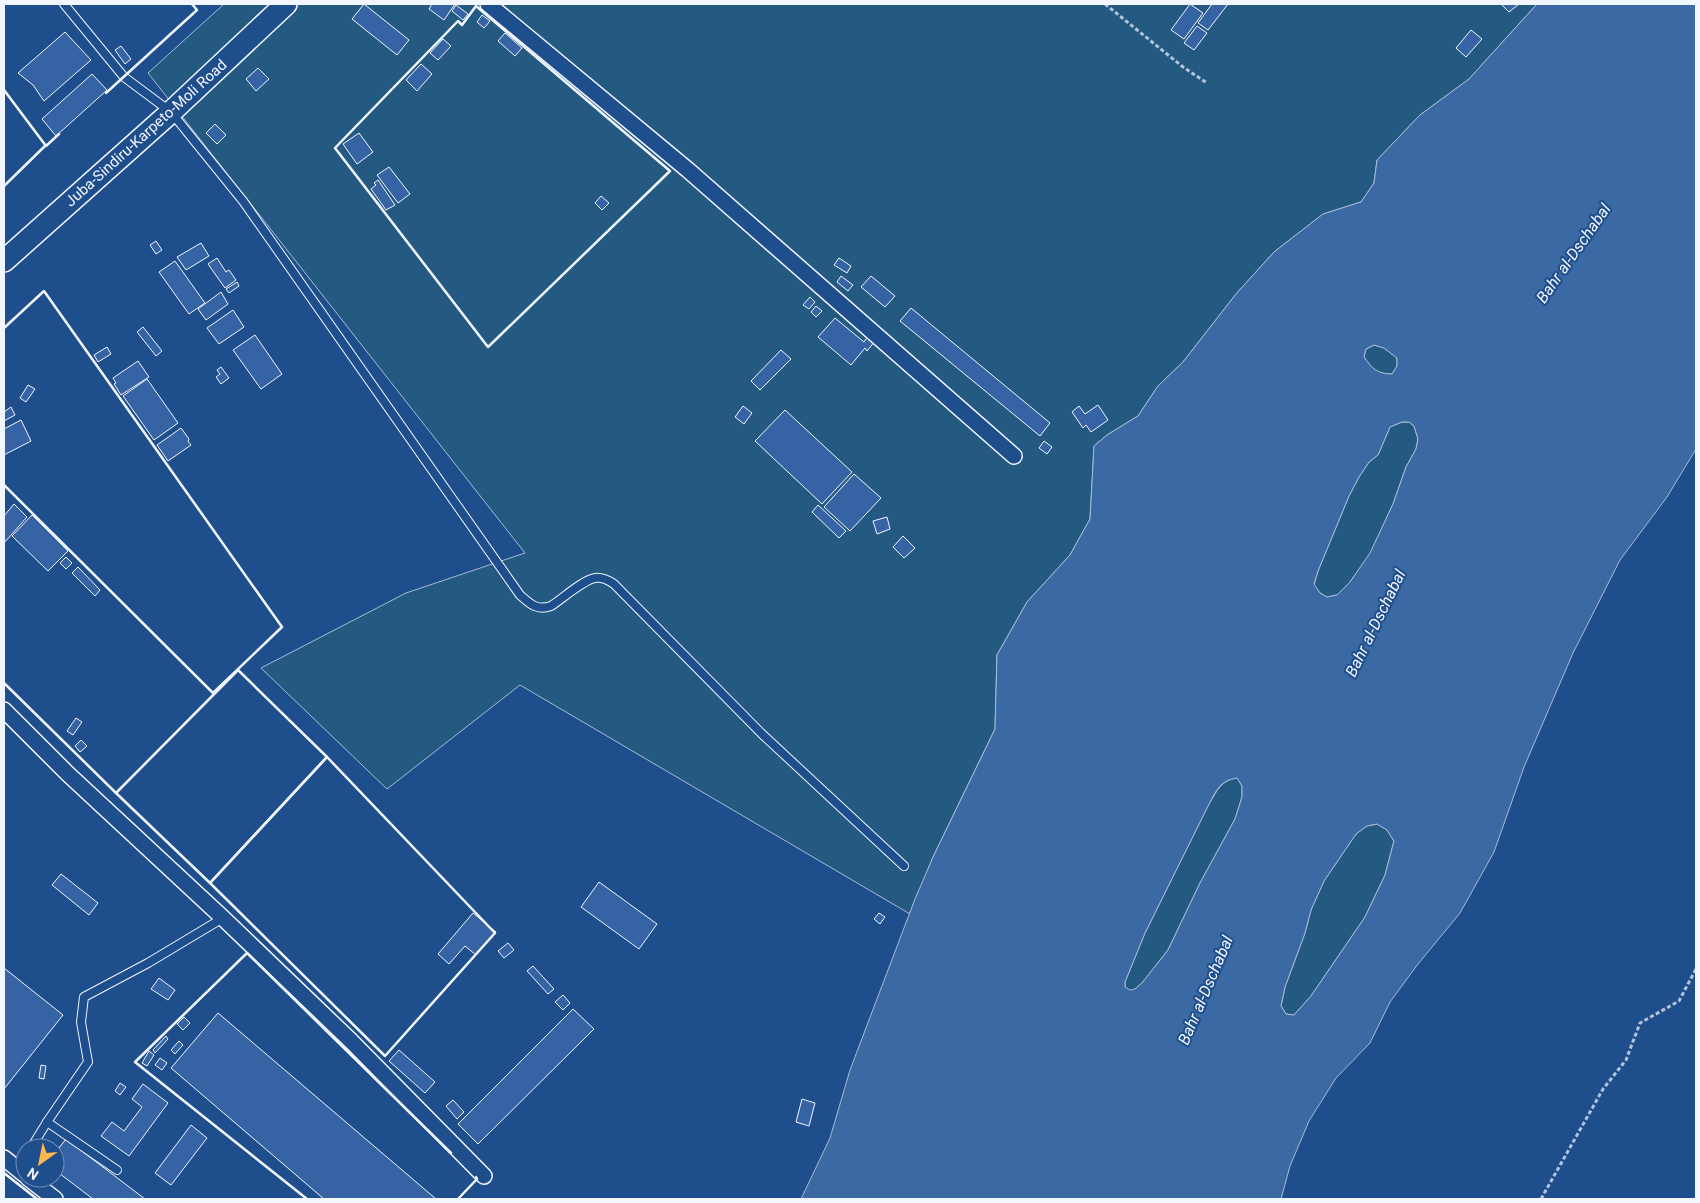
<svg xmlns="http://www.w3.org/2000/svg" width="1700" height="1203" font-family="Roboto,sans-serif">
  <style>
    .green { fill: #245a82; stroke: #a8bbd7 }
    .water { fill: #3b69a3; stroke: #a8bbd7; fill-rule: evenodd }
    .building { fill: #3563a3; stroke: #f2f6ff }
    .lines { fill: none; stroke-linecap: round; stroke-linejoin: round }
    .service-casing { stroke: #f2f6ff; stroke-width: 10 }
    .minor-casing { stroke: #f2f6ff; stroke-width: 18 }
    .secondary-casing { stroke: #f2f6ff; stroke-width: 24 }
    .path { stroke: #b3c4dc; stroke-width: 3; stroke-dasharray: 4 2.5; stroke-linecap: butt }
    .service { stroke: #1f4e8c; stroke-width: 8 }
    .minor { stroke: #1f4e8c; stroke-width: 15 }
    .secondary { stroke: #1f4e8c; stroke-width: 21 }
    .wall { stroke: #f2f6ff; stroke-width: 2.5 }
    .labels { text-anchor: middle; stroke-width: 4; stroke-linejoin: round; paint-order: stroke }
    .street-label { font-size: 15px; fill: #f2f6ff; stroke: #1f4e8c }
    .water-label { font-size: 16px; font-style: italic; fill: #f2f6ff; stroke: #1f4e8c }
  </style>
  <rect width="100%" height="100%" fill="#1f4e8c"/>
  <g class="green">
    <path d="M224 4H1537L1469 79 1420 115 1377 160 1374 183 1361 202 1323 214 1274 252 1236 294 1183 362 1158 386 1138 416 1107 435 1094 446 1090 519 1070 555 1027 602 997 655 995 729 933 857 910 914 520 685 387 789 261 668 406 593 525 553 148 73Z"/>
    <path d="M1374 345 1384 348 1397 358V366L1392 374C1377 374 1372 369 1364 357L1366 349Z"/>
    <path d="M1402 422H1409L1414 426 1418 439 1416 449 1406 467 1393 504 1370 554 1350 582 1337 595 1327 597 1320 593 1314 585 1318 571 1349 496 1359 477 1369 462 1378 455 1390 427Z"/>
    <path d="M1237 778 1242 786V797L1235 819 1200 883 1168 950 1142 983 1135 989 1130 991 1125 987V982L1145 933 1209 804C1217 791 1221 780 1237 778Z"/>
    <path d="M1377 824 1387 830 1394 841 1385 875 1365 917 1311 996 1294 1015 1286 1014 1281 1006 1285 987 1305 933 1311 910 1324 881 1356 834 1367 826Z"/>
  </g>
  <path class="water" d="M1537 4H1696V449L1667 497 1620 560 1573 653 1524 767 1494 852 1460 913 1418 964 1390 1002 1370 1043 1336 1078 1309 1121 1290 1166 1281 1199H801L830 1138 850 1070 915 899 933 857 995 729 997 655 1027 602 1070 555 1090 519 1094 446 1107 435 1138 416 1158 386 1183 362 1236 294 1274 252 1323 214 1361 202 1374 183 1377 160 1420 115 1469 79ZM1374 345 1384 348 1397 358V366L1392 374C1378 374 1372 369 1364 357L1366 349ZM1402 422H1409L1414 426 1418 439 1416 449 1406 467 1393 504 1370 553 1350 582 1337 595 1327 597 1320 593 1314 584 1318 571 1349 496 1359 477 1369 462 1378 455 1390 427ZM1237 778 1242 786V797L1235 819 1200 883 1168 950 1142 983 1135 989 1130 990 1125 987V982L1145 933 1209 804C1216 791 1220 780 1237 778ZM1377 824 1387 830 1394 841 1385 875 1365 917 1311 996 1294 1015 1286 1014 1281 1006 1285 987 1305 933 1311 910 1324 881 1356 834 1367 826Z"/>
  <g class="building">
    <path d="M364 4 409 40 397 55 352 19Z"/>
    <path d="M432 4H455L444 20 429 9Z"/>
    <path d="M1190 4 1203 13 1184 39 1171 30Z"/>
    <path d="M1212 4H1228L1208 30 1198 23Z"/>
    <path d="M1501 4H1519L1509 12Z"/>
    <path d="M456 5 468 14 463 20 452 11Z"/>
    <path d="M482 15 490 21 484 28 477 22Z"/>
    <path d="M1197 26 1207 33 1194 50 1184 43Z"/>
    <path d="M1471 30 1482 39 1466 57 1456 48Z"/>
    <path d="M65 32 91 60 44 101 33 85 18 73Z"/>
    <path d="M505 33 522 48 515 56 498 41Z"/>
    <path d="M443 39 451 46 438 60 430 53Z"/>
    <path d="M121 46 131 59 125 64 115 50Z"/>
    <path d="M421 64 432 74 417 91 406 80Z"/>
    <path d="M258 68 269 79 256 91 246 79Z"/>
    <path d="M92 74 107 90 56 136 42 119Z"/>
    <path d="M215 124 226 135 217 144 206 133Z"/>
    <path d="M359 133 373 152 357 164 343 144Z"/>
    <path d="M389 167 410 194 398 203 377 175Z"/>
    <path d="M378 180 395 205 386 210 371 189 376 185 374 183Z"/>
    <path d="M601 196 609 203 602 210 595 203Z"/>
    <path d="M156 241 162 250 156 254 150 245Z"/>
    <path d="M201 243 209 256 186 270 177 257Z"/>
    <path d="M217 258 226 272 229 270 236 280 225 288 208 264Z"/>
    <path d="M839 258 851 266 847 273 834 265Z"/>
    <path d="M175 261 205 303 189 314 159 272Z"/>
    <path d="M841 276 853 285 848 291 837 282Z"/>
    <path d="M871 276 895 296 885 307 861 287Z"/>
    <path d="M237 282 239 286 229 293 226 289Z"/>
    <path d="M221 292 228 304 206 320 198 309Z"/>
    <path d="M810 297 815 302 809 309 803 305Z"/>
    <path d="M816 306 822 311 816 317 811 312Z"/>
    <path d="M911 308 1050 423 1040 436 900 321Z"/>
    <path d="M233 310 244 327 219 344 207 328Z"/>
    <path d="M835 318 864 342 868 336 875 341 867 351 865 348 851 365 818 337Z"/>
    <path d="M143 327 162 351 156 356 137 332Z"/>
    <path d="M255 335 282 374 261 389 233 350Z"/>
    <path d="M107 347 111 354 98 362 94 355Z"/>
    <path d="M781 350 791 359 760 390 751 381Z"/>
    <path d="M138 361 149 377 121 395 114 384 116 383 113 378Z"/>
    <path d="M221 367 229 378 221 384 216 377 220 374 217 370Z"/>
    <path d="M147 379 178 423 154 440 123 396Z"/>
    <path d="M28 385 35 389 26 402 20 398Z"/>
    <path d="M1098 405 1108 420 1091 432 1086 425 1083 428 1072 412 1079 406 1085 414Z"/>
    <path d="M743 406 752 413 744 424 735 417Z"/>
    <path d="M11 407 15 415 4 421V412Z"/>
    <path d="M785 410 852 472 822 504 755 441Z"/>
    <path d="M21 420 31 441 4 455V429Z"/>
    <path d="M181 428 189 439 188 441 191 445 168 461 157 445Z"/>
    <path d="M1044 441 1052 447 1047 454 1039 448Z"/>
    <path d="M854 474 881 498 850 531 824 507Z"/>
    <path d="M14 504 27 517 4 543V516Z"/>
    <path d="M818 505 846 531 839 538 812 512Z"/>
    <path d="M32 515 68 551 48 571 12 536Z"/>
    <path d="M887 517 890 529 877 534 873 521Z"/>
    <path d="M903 536 915 548 904 558 893 547Z"/>
    <path d="M66 557 72 563 66 569 60 563Z"/>
    <path d="M78 567 100 590 95 596 72 573Z"/>
    <path d="M76 718 82 722 73 735 67 731Z"/>
    <path d="M81 740 87 746 80 752 75 746Z"/>
    <path d="M61 874 98 903 89 915 52 885Z"/>
    <path d="M599 882 657 924 639 949 581 907Z"/>
    <path d="M473 913 496 932 476 955 465 946 449 964 438 954Z"/>
    <path d="M879 913 885 917 880 924 874 919Z"/>
    <path d="M508 943 514 950 504 958 498 951Z"/>
    <path d="M533 966 554 989 548 994 527 971Z"/>
    <path d="M4 968 63 1015 4 1089Z"/>
    <path d="M159 978 175 990 168 1000 151 989Z"/>
    <path d="M563 995 570 1003 563 1010 555 1002Z"/>
    <path d="M573 1009 594 1029 478 1144 458 1124Z"/>
    <path d="M218 1013 436 1199H324L171 1068Z"/>
    <path d="M184 1017 190 1023 183 1030 177 1024Z"/>
    <path d="M166 1036 168 1039 155 1053 153 1050Z"/>
    <path d="M179 1041 183 1045 175 1054 171 1050Z"/>
    <path d="M399 1050 435 1082 425 1093 389 1061Z"/>
    <path d="M149 1051 154 1055 147 1066 142 1063Z"/>
    <path d="M160 1058 167 1063 162 1070 155 1065Z"/>
    <path d="M41 1065 46 1066 44 1079 39 1078Z"/>
    <path d="M120 1083 126 1087 120 1095 115 1091Z"/>
    <path d="M143 1084 168 1103 129 1156 101 1136 112 1122 124 1131 142 1107 132 1099Z"/>
    <path d="M802 1099 815 1103 809 1126 796 1122Z"/>
    <path d="M453 1100 464 1112 457 1119 446 1106Z"/>
    <path d="M191 1125 207 1138 171 1185 155 1173Z"/>
    <path d="M66 1139 145 1199H93L55 1170V1153Z"/>
  </g>
  <g class="lines">
    <g class="service-casing">
      <g id="service">
        <path d="M64 4 124 77 171 112 243 201 520 595C530 604 537 611 551 606 562 599 583 580 595 578 602 577 608 580 614 584L762 734 904 866"/>
        <path d="M47 1122 117 1170"/>
        <path d="M31 1148 47 1122 88 1062 81 1022 84 997 148 963 223 918"/>
        <path d="M17 1169 25 1157"/>
      </g>
    </g>
    <g class="minor-casing">
      <g id="minor">
        <path d="M488 4 688 170 1014 456"/>
        <path d="M4 710 68 774 223 918 351 1041 484 1176"/>
        <path d="M4 1158 25 1175"/>
        <path d="M28 1178 55 1199"/>
      </g>
    </g>
    <g class="secondary-casing">
      <path id="secondary" d="M4 261 171 112 286 4"/>
    </g>
    <g class="path">
      <path d="M1105 4 1183 67 1207 83"/>
      <path d="M1541 1199 1603 1089 1626 1060 1640 1023 1679 1001 1696 969"/>
    </g>
    <use href="#service" class="service"/>
    <use href="#minor" class="minor"/>
    <use href="#secondary" class="secondary"/>
    <g class="wall">
      <path d="M476 6 670 171 488 347 335 148 458 21 462 25Z"/>
      <path d="M4 90 46 146 59 134"/>
      <path d="M106 93 197 10 192 4"/>
      <path d="M4 186 46 145"/>
      <path d="M4 328 44 291 282 627 213 693 4 485"/>
      <path d="M238 670 327 757 210 883 116 793Z"/>
      <path d="M4 683 116 793"/>
      <path d="M327 757 495 933 385 1056 210 883Z"/>
      <path d="M4 1173 37 1199"/>
      <path d="M307 1199 135 1062 247 953 451 1153"/>
      <path d="M458 1199 477 1179 476 1177"/>
    </g>
  </g>
  <g class="labels">
    <g class="street-label">
      <text transform="translate(146 133) rotate(-42)" y="5">Juba-Sindiru-Karpeto-Moli Road</text>
    </g>
    <g class="water-label">
      <text transform="translate(1573 253) rotate(-55)" y="6">Bahr al-Dschabal</text>
      <text transform="translate(1375 623) rotate(-64)" y="6">Bahr al-Dschabal</text>
      <text transform="translate(1205 990) rotate(-67)" y="6">Bahr al-Dschabal</text>
    </g>
  </g>
  <rect width="1700" height="1203" fill="none" stroke="#f2f6ff" stroke-width="10"/>
  <g transform="translate(40 1163) rotate(213)"><circle r="24" fill="#1f4e8c" stroke="#7391ba"/>
  <path d="M0-4L9 19L0 12L-9 19Z" fill="#ffb74d"/>
  <text y="-8" font-size="14" font-weight="bold" text-anchor="middle" fill="#f2f6ff">N</text>
  </g>
</svg>
